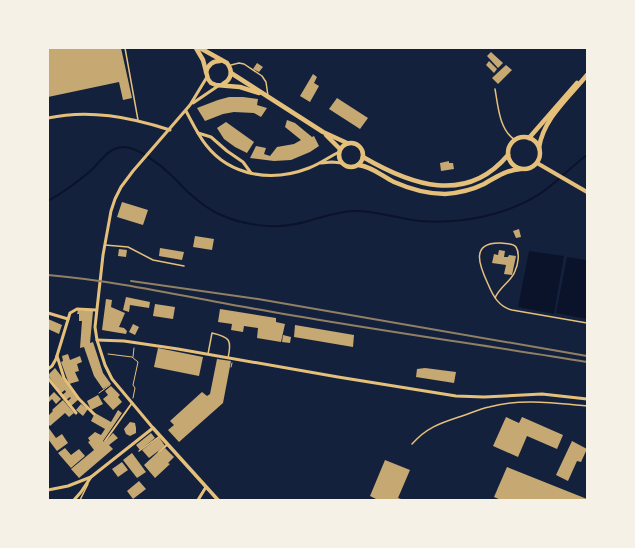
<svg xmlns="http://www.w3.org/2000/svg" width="635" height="548" font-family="Lato,sans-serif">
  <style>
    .water { fill: #0b132b }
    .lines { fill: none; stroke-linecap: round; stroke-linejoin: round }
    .stream { stroke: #0b132b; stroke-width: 2 }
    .building { fill: #c6a872 }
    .path { stroke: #e5c07b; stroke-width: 1 }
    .service { stroke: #e5c07b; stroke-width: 1.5 }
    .pedestrian { stroke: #e5c07b; stroke-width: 2 }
    .minor { stroke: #e5c07b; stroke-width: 3 }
    .tertiary { stroke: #e5c07b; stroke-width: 3.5 }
    .secondary { stroke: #e5c07b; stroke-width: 4 }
    .primary { stroke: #e5c07b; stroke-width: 4.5 }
    .rail { stroke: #918062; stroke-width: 2 }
  </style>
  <rect width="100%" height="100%" fill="#14213d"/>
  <g class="water">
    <path d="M529 251 564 256 554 314 518 307Z"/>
    <path d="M567 257 587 260V319L556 313Z"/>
  </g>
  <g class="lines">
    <path class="stream" d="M48 201C62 193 75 184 88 173 100 164 106 148 123 147 137 146 162 166 172 176 178 181 183 188 189 193 199 202 209 210 221 215 243 225 273 229 296 224 315 220 333 212 352 211 376 210 398 219 421 221 460 224 504 216 538 195 556 184 570 167 587 155"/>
  </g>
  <g class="building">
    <path d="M48 48H121L132 98 123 100 119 82 48 97Z"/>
    <path d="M491 52 503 63 498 68 487 56Z"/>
    <path d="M489 61 497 69 494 73 486 65Z"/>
    <path d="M257 63 263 67 259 72 253 69Z"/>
    <path d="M506 65 512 70 498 84 492 78Z"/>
    <path d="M313 74 317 77 314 83 319 86 310 102 300 96Z"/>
    <path d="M229 97H243L258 99 257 105 267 108 261 117 254 113 234 112 223 114 205 121 197 108 218 100Z"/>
    <path d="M337 98 368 118 360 129 329 109Z"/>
    <path d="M287 120 295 123 312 137 314 136 319 146 310 152 291 160 274 161 250 158 256 146 266 148 264 154 270 156 277 147 294 144 301 140 285 127Z"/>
    <path d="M226 122 254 142 247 153 235 147 224 139 217 128Z"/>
    <path d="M449 161V163H453L454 169 441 171 440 163Z"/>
    <path d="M122 202 148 210 143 225 117 217Z"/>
    <path d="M519 229 521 237 516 238 513 231Z"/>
    <path d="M195 236 214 239 212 250 193 247Z"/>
    <path d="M160 248 184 252 182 260 159 256Z"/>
    <path d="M119 249 127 250 126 257 118 256Z"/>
    <path d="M499 250 505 251 504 257H508L509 255 516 256 512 275 504 274 506 265 492 263 494 254 498 255Z"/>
    <path d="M126 297 150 302 149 308 130 305 129 312 123 310Z"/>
    <path d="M106 299 112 300 111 307 125 313 119 327 124 328 127 331 126 334 102 330Z"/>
    <path d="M155 304 175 307 173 319 153 316Z"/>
    <path d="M220 309 276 318V322L285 324 281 342 257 338 258 328 244 326 243 332 231 330 232 324 218 322Z"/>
    <path d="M78 310 93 311 90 343 93 342 103 373 111 384 103 389 94 376 84 347 80 348 82 321H79V314H77Z"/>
    <path d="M48 319 62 325 59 334 48 329Z"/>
    <path d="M133 324 139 327 135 335 129 332Z"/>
    <path d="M295 325 354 335 353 347 294 337Z"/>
    <path d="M283 335 291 337 290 343 282 342Z"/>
    <path d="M158 348 203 357 199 376 154 367Z"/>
    <path d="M68 354 70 360 80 356 82 362 77 364 79 371 75 372 79 381 69 384 61 362 63 361 62 356Z"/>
    <path d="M217 359 231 361 223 403 179 442 168 430 174 425 170 421 202 392 207 396 210 394Z"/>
    <path d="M55 368 79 399 71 406 67 402 71 398 70 397 66 400 62 395 66 392 65 390 61 393 48 375Z"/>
    <path d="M425 368 456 372 454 383 416 377 417 369Z"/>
    <path d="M111 386 120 395 118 397 122 402 113 410 103 399 108 395 105 391Z"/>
    <path d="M54 392 61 399 56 404 52 399 48 403V398Z"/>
    <path d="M98 395 103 404 91 410 87 401Z"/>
    <path d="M63 400 74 413 69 417 65 413 50 426 48 424V416L53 411 52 410Z"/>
    <path d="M81 404 88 409 83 416 76 410Z"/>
    <path d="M118 410 122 413 103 441 105 442 113 433 118 438 109 445 113 449 79 478 71 469 94 450 88 442 90 441 88 438 95 432 101 435 105 429 91 421 95 413 111 422Z"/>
    <path d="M506 417 519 423 522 417 563 435 557 449 527 436 518 457 493 446Z"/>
    <path d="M130 422 135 423 136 428V433L130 436 126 434 124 429Z"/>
    <path d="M48 427 56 438 62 434 68 443 57 451 48 439Z"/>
    <path d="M151 433 155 438 140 450 136 445Z"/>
    <path d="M159 437 165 446 149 458 142 450Z"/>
    <path d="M572 441 587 449 581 462 577 461 568 481 556 475Z"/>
    <path d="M65 448 71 455 79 449 85 456 71 468 58 453Z"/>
    <path d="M165 448 174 457 168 463 170 464 155 478 144 465 158 452 159 453Z"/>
    <path d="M132 453 146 472 137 478 123 460Z"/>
    <path d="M385 460 410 470 398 498 404 500H378L370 496Z"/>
    <path d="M122 462 128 470 118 477 112 469Z"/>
    <path d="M507 467 587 499V500H501L494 497Z"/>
    <path d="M139 481 146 489 133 499 127 491Z"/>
  </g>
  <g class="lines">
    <g class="path">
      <path d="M108 354 132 357 138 362 133 385 135 388 133 398"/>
      <path d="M133 357 134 348"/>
      <path d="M231 367 232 363"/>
      <path d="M99 393 110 385"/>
    </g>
    <g class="service">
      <path d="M125 48 138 120"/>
      <path d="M231 65 239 63 244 64 262 76 266 82 268 96"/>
      <path d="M495 89C498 105 499 130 515 140"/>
      <path d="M105 245 128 247 153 260 184 266"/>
      <path d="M495 298C500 286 512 281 515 271 518 265 520 253 516 247 513 243 506 244 501 243 470 242 479 265 488 284 493 296 499 307 512 310L587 323"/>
      <path d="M208 354 212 333C230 337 232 340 228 358"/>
      <path d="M412 444C427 427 441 423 462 416 471 413 480 409 489 407 520 398 555 403 587 406"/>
      <path d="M139 451 160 436"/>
      <path d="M80 500 88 484"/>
    </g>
    <g class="pedestrian">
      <path d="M105 441 132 403"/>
      <path d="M159 452 168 444"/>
    </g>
    <g class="minor">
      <path d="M193 103 218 86"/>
      <path d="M186 111C192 122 198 135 206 145 231 177 273 182 309 168 320 164 329 157 339 152"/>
      <path d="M48 118C89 109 130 117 170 130"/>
      <path d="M198 133 211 137 227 151 243 162 251 173"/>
      <path d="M321 163 332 162 342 163"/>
      <path d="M48 313 68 319"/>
      <path d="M97 340 124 341 178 349 338 377 456 396 484 397 542 394 587 399"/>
      <path d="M57 356 64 378 79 399 94 414"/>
      <path d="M48 369 52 366 56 359 70 313 77 309 96 310"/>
      <path d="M48 378 76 413"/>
      <path d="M48 490 68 486 91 477"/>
      <path d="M74 500 81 492 91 477 153 428 112 379 105 365 97 340 95 327 103 255 111 211 115 199 121 187 133 171 190 105 207 77"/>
      <path d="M198 500 206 487"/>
    </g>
    <path class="tertiary" d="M153 428 218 500"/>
    <path class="secondary" d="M537 163 587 192"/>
    <g class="primary">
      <path d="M196 48 203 60 208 79 211 83 216 85 240 87 259 93"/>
      <path d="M200 48 227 63C233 71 232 79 223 84"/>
      <path d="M206 72C208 65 212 61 220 61"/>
      <path d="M231 73 323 132 347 143"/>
      <path d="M326 135 340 149"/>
      <circle cx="524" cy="153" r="16"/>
      <path d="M529 138 577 83"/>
      <circle cx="351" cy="155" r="12"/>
      <path d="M539 148C543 119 569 97 587 75"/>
      <path d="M363 157C411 185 466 205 508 155"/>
      <path d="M358 165C371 166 382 176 394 182 410 189 427 194 445 194 458 193 472 190 484 184 496 177 506 170 521 169"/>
    </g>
    <g class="rail">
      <path d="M48 275C118 281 187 297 256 309 366 329 477 344 587 362"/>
      <path d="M131 281 258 299 587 356"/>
    </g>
  </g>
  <rect width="635" height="548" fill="none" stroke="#f6f1e7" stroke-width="98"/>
</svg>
